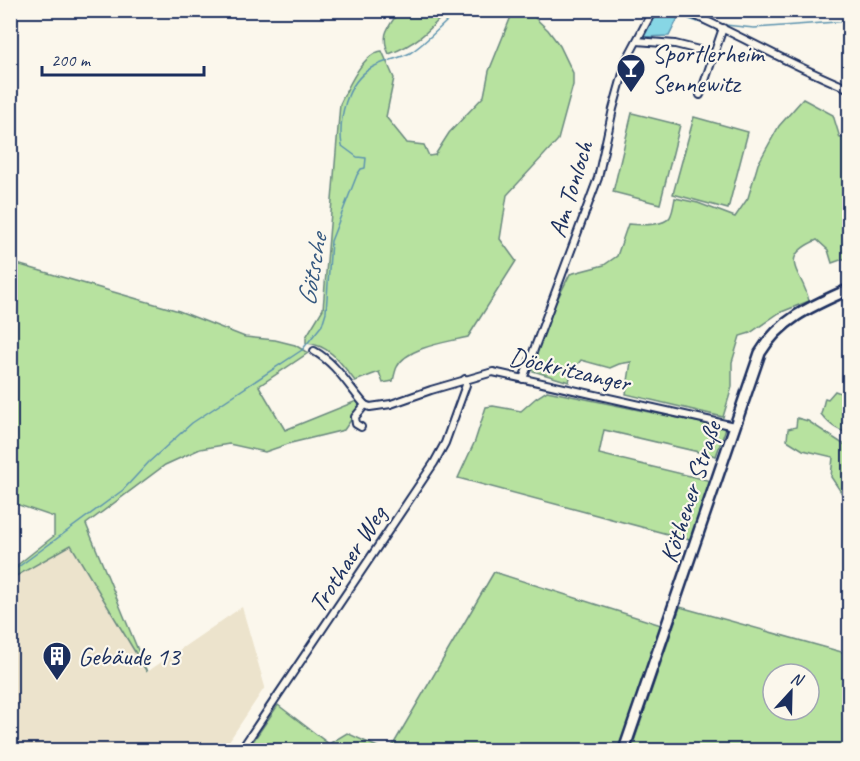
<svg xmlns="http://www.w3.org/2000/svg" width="860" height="761" font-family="Caveat,sans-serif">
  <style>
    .built { fill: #ece3cc }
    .green { fill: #b7e29f; stroke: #69887e; stroke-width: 1.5; fill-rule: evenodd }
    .water { fill: #87d6e5; stroke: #5c93af; stroke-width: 1.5 }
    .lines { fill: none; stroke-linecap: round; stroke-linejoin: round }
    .stream { stroke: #5c93af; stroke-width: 1.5 }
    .minor-casing { stroke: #1b2f5e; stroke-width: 10 }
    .secondary-casing { stroke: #1b2f5e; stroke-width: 14 }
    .minor { stroke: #fbf7ec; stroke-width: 6 }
    .secondary { stroke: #fbf7ec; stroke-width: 9 }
    .labels { text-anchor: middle; stroke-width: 4.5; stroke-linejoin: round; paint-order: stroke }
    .poi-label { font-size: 26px; fill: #1b2f5e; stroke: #fbf7ec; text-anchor: start }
    .street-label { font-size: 26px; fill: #1b2f5e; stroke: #fbf7ec }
    .water-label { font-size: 27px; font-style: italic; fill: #365980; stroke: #fbf7ec }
  </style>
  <rect width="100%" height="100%" fill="#fbf7ec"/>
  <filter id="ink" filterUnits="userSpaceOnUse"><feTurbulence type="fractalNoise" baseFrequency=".0167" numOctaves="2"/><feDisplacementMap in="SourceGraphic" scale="12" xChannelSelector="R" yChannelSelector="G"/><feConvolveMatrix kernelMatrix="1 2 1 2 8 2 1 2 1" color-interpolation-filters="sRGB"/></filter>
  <g filter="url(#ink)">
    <path class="built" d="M71 545 147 672 242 607 265 687 223 750H11L10 579Z"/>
    <g class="green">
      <path d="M399 11V10L447 11C428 32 416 44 389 54 380 34 388 28 399 11Z"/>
      <path d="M512 14 532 15 548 30 560 46 573 73V85L558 140 507 195 500 239 516 261 468 337C448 342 407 347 397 367 395 371 394 377 393 381L383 383 379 372 355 381C341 363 330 345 306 343V337L323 309 340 104C348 87 363 53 382 51L394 78 386 117 407 143 424 145 429 156 435 155 449 133 484 96 489 71Z"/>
      <path d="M803 99 833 115 840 138 849 137V257L832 263 828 250 817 240C775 258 803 272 809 301L779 313 750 333 740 336 732 362V387L723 417 626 394 631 362 619 364 610 368 581 360 578 364 572 367 569 382 530 370 552 310 570 274 604 265 617 256 628 224C639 225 663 227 670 217 673 212 674 203 675 198L698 203 735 217 748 198 758 164 779 126Z"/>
      <path d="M632 113 680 125 660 204 613 192Z"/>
      <path d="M694 117 748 132 728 209 673 194Z"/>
      <path d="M10 262 179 311 245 337 275 340 295 345 308 353 259 386 285 430 359 400 360 407 344 430 291 443 265 452 229 444 200 449 165 465 86 524 147 672 71 545 11 579V570L54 536V517L13 503 11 505Z"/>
      <path d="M547 391 726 428 716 456 604 430 599 454 711 481 690 540 458 478 475 441 486 407 493 406 521 411 536 398Z"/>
      <path d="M835 391 849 396V432C837 432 828 423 821 414L825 398 828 399Z"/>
      <path d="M797 418 808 421 843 444 849 445V504L831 477 833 457 803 450 787 440 788 429 796 427Z"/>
      <path d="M494 572 661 625 618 750H390Z"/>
      <path d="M680 607 849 654V750H631ZM773 674H809V710H773Z"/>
      <path d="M278 705 329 744 347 733 384 750H247Z"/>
    </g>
    <path class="water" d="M656 12 678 18 669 36 644 37Z"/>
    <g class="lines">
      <g class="stream">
        <path d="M664 10 680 16"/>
        <path d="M689 19 713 27"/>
        <path d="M725 25 754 28 850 21"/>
        <path d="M10 573 123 490 149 462 192 423 302 350 322 325 326 312 331 241 357 175 361 169 365 168 366 158 357 157 342 146C338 119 346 83 371 68 383 61 398 59 410 53 424 45 445 22 459 10"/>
      </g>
      <g class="minor-casing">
        <g id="minor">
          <path d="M683 10C740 35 792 66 850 89"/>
          <path d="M637 41 675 44 715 54"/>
          <path d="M700 95 723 28"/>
          <path d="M314 351C336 363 349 387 365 405"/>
          <path d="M523 379 598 178 613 109 627 59 653 10"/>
          <path d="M361 427 356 424 355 417 365 405 370 407 391 404 431 390 493 372 734 426"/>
          <path d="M241 750 434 463 445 443 466 385 465 379"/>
        </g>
      </g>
      <g class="secondary-casing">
        <path id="secondary" d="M624 750 760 353C781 318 814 305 850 289"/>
      </g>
      <use href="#minor" class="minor"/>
      <use href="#secondary" class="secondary"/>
    </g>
  </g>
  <defs>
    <g id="bar-pin" transform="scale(1.5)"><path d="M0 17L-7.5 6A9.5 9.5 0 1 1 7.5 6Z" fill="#1b2f5e" stroke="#fbf7ec"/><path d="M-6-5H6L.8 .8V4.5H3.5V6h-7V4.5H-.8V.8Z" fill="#fff"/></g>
    <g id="building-pin" transform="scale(1.5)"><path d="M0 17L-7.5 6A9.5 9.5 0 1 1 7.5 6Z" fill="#1b2f5e" stroke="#fbf7ec"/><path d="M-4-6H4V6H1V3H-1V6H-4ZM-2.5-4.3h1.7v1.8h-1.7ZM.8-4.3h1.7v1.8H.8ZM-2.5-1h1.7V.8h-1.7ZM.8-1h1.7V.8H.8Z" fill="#fff"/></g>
  </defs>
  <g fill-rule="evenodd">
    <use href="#bar-pin" x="631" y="68"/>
    <use href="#building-pin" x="57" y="656"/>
  </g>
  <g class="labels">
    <g class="poi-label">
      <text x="652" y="62">Sportlerheim<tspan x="652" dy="30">Sennewitz</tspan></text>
      <text x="78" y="665">Gebäude 13</text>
    </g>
    <g class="street-label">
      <text transform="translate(570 189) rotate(-73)" y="9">Am Tonloch</text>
      <text transform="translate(570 369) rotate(13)" y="9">Döckritzanger</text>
      <text transform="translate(690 492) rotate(-72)" y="9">Köthener Straße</text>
      <text transform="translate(347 559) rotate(-57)" y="9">Trothaer Weg</text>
    </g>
    <g class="water-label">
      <text transform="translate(312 270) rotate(-80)" y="9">Götsche</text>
    </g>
  </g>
  <rect width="860" height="761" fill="none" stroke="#fbf7ec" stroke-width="36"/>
  <rect x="18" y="18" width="824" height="725" fill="none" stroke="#1b2f5e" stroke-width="2" filter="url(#ink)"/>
  <g transform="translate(791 692) rotate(22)"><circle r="28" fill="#fbf7ec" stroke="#a1a7b3" stroke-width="1.5"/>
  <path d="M0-4.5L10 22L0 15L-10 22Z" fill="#1b2f5e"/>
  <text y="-9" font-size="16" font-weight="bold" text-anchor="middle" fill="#1b2f5e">N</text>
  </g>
  <path d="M42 66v9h162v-9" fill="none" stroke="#1b2f5e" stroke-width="3"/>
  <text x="51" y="66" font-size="18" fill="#1b2f5e" stroke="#fbf7ec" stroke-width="4.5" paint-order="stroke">200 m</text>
</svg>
